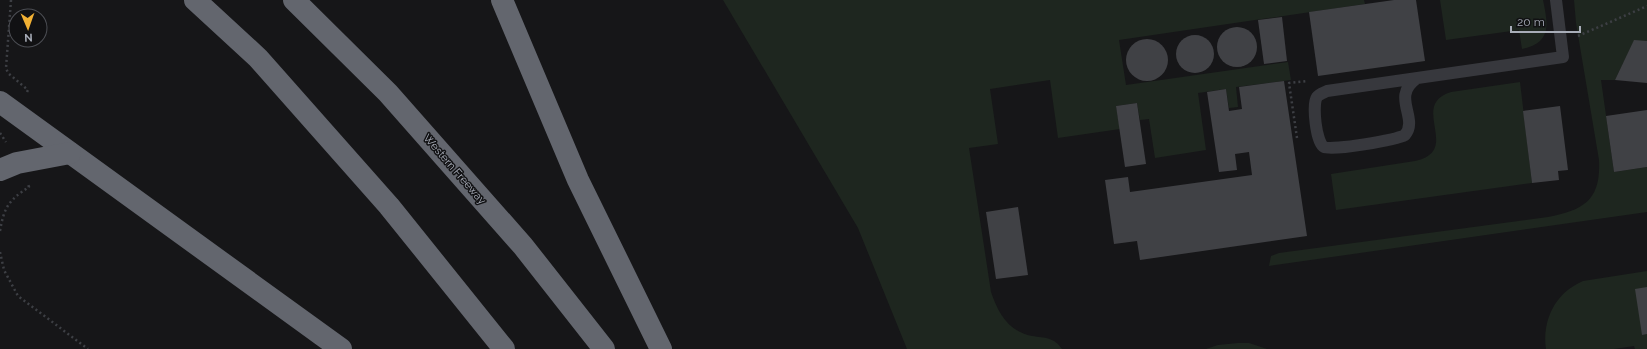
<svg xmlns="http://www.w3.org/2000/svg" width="1647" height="349" font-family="Raleway,sans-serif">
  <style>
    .green { fill: #1e261f }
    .building { fill: #404145 }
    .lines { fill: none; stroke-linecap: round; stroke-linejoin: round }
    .path { stroke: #3d3f44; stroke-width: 2.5; stroke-dasharray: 2 3; stroke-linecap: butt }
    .service { stroke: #37383d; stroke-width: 12 }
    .motorway { stroke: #63666e; stroke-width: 22 }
    .labels { text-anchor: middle; stroke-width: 3; stroke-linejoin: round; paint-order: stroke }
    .street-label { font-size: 11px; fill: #a8adb8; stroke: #111113 }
  </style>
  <rect width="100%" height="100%" fill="#161618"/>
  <g class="green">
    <path d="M723 0H1364L1365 4 1119 40 1126 85 1288 62 1291 80 1236 87 1238 107 1229 108 1226 89 1198 93 1206 150 1155 158 1149 119 1140 120 1137 103 1116 106 1120 129 1058 138 1050 80 990 89 998 144 969 148 991 292C998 313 1009 332 1032 336 1045 338 1054 337 1062 349H907L858 228Z"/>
    <path d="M1440 0H1543C1548 24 1552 43 1522 49L1519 30 1446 40Z"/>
    <path d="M1574 0H1647V41H1634L1615 80H1601L1614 172 1647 167V212L1269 266 1271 256 1279 253 1548 217C1585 210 1601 199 1599 160L1576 23Z"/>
    <path d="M1520 82 1532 183 1336 210 1331 174 1415 161C1463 151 1408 105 1451 92Z"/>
    <path d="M1647 271V349H1635L1634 346 1614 349H1546C1542 320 1555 293 1583 281Z"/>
    <path d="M1238 343H1249L1267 349H1206L1218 345Z"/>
  </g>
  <g class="building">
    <path d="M1394 0H1416L1425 61 1318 76 1309 12Z"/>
    <path d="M1282 17 1287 61 1264 64 1258 20Z"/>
    <circle cx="1237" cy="47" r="20"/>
    <circle cx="1195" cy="54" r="19"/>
    <circle cx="1147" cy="60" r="21"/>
    <path d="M1634 40 1647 41V83L1615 80Z"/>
    <path d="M1284 81 1307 236 1140 260 1137 241 1114 244 1105 180 1128 177 1130 192 1252 175 1249 152 1235 154 1237 170 1219 172 1207 92 1226 89 1229 111 1242 109 1239 87Z"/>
    <path d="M1137 103 1146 164 1125 167 1116 106Z"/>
    <path d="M1560 106 1568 170 1558 171 1559 180 1532 183 1523 111Z"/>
    <path d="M1647 110V167L1614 172 1606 116Z"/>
    <path d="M1018 207 1028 275 996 279 986 212Z"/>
    <path d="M1647 287V334L1642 335 1635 289Z"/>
  </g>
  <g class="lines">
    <g class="path">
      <path d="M11 0 6 68 8 73 28 90 26 94"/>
      <path d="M1578 36 1647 6"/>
      <path d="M0 133 6 142"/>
      <path d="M1297 138 1289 83 1307 81"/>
      <path d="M0 231C4 207 9 200 29 187L28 184"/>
      <path d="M0 252 4 270 18 296 88 349"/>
    </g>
    <path class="service" d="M1416 79C1391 97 1419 118 1405 135 1396 140 1332 151 1324 147 1316 143 1312 104 1317 97 1319 94 1323 93 1327 91L1563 57 1556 0"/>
    <g class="motorway">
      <path d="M195 0 258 58 389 206 504 349"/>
      <path d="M294 0 388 93 523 246 604 349"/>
      <path d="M502 0 578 180 661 349"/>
      <path d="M0 102 341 349"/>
      <path d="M0 170 17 163 70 153"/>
    </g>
  </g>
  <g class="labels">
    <g class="street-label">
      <text transform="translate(455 169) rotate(49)" y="4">Western Freeway</text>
    </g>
  </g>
  <g transform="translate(28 28) rotate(178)"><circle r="19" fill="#111113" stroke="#4d4f55"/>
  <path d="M0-3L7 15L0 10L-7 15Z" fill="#f2b134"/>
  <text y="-6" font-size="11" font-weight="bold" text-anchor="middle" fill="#a8adb8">N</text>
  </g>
  <path d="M1511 26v6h69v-6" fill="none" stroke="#a8adb8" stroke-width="2"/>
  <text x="1517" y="26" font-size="12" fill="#a8adb8" stroke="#111113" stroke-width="3" paint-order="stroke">20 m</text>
</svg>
